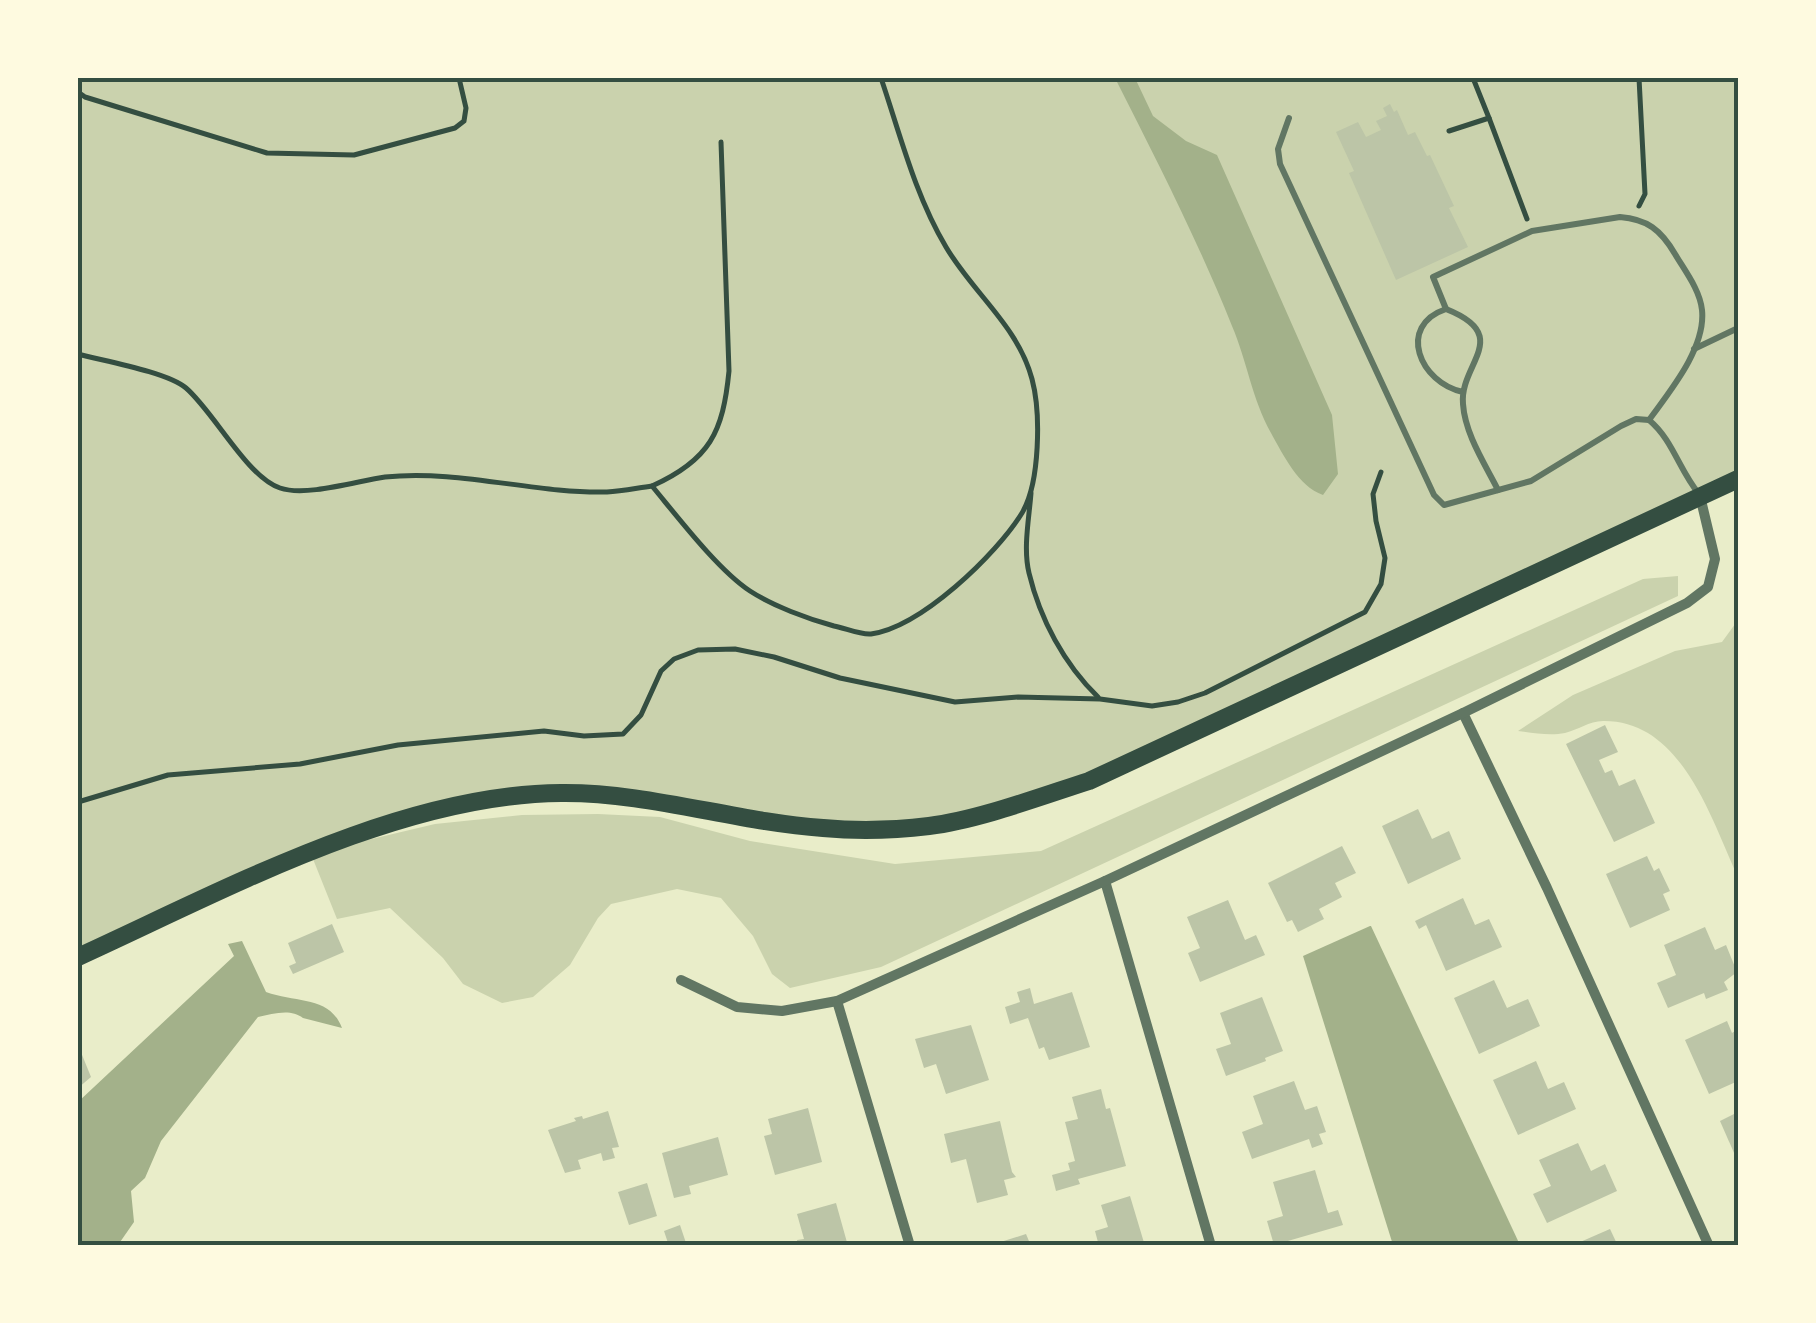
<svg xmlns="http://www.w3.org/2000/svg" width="1816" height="1323" font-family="Helvetica,sans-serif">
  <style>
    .green { fill: #cad2ad }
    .water { fill: #a3b18a }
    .building { fill: #bcc5a7 }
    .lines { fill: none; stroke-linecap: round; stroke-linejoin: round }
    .path { stroke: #344e41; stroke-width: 5 }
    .service { stroke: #617663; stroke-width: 6 }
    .minor { stroke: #617663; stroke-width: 10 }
    .secondary { stroke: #344e41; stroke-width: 18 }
    .neatline { fill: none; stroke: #344e41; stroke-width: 4 }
  </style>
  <rect width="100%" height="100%" fill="#e9edc9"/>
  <g class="green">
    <path d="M78 78H1738V479L1089 780 930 826 825 829 637 799H486L321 851 435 824 522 815 598 814 660 817 750 841 895 864 1041 851 1643 579 1678 576V596L881 967 790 988 772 974 753 936 721 898 677 889 611 904 598 918 570 965 533 997 502 1003 463 984 443 958 390 908 337 919 311 854 78 957Z"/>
    <path d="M1738 620V877C1711 819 1682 720 1603 721 1589 721 1578 730 1565 733 1550 736 1534 733 1518 731L1573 695 1675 651 1722 642Z"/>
  </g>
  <g class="water">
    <path d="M1115 78H1135L1153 116 1186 141 1217 155 1332 415 1338 474 1323 495C1298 486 1284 456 1271 433 1252 399 1247 361 1232 326 1198 241 1156 159 1115 78Z"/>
    <path d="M1370 926H1371L1520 1245H1393L1303 956Z"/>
    <path d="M242 941 266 992C297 1003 330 996 342 1028L303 1018C290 1008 273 1014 258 1017L161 1141 145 1178 131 1191 134 1222 118 1245H78V1102L234 956 228 944Z"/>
  </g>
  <g class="building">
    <path d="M1390 104 1394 112 1397 110 1408 135 1415 132 1427 156 1430 155 1454 206 1449 208 1468 247 1396 280 1349 173 1354 171 1336 132 1358 122 1366 137 1381 130 1376 121 1387 116 1383 108Z"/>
    <path d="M1605 725 1618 752 1599 760 1605 773 1612 770 1619 786 1635 779 1655 823 1614 842 1566 744Z"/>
    <path d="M1418 809 1432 839 1449 831 1461 859 1408 884 1382 826Z"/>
    <path d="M1342 846 1356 873 1335 883 1342 897 1319 909 1324 919 1298 932 1292 920 1287 922 1268 883Z"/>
    <path d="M1647 856 1654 871 1659 868 1670 891 1663 894 1670 910 1630 928 1606 874Z"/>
    <path d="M1463 898 1475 925 1489 919 1502 947 1446 971 1426 925 1419 929 1415 921Z"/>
    <path d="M1228 900 1245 940 1256 935 1265 955 1200 982 1188 953 1200 948 1187 917Z"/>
    <path d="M332 924 344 952 293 974 289 966 296 963 288 943Z"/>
    <path d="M1705 927 1715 950 1726 945 1737 972 1724 982 1728 990 1706 999 1704 993 1668 1008 1657 983 1676 975 1664 945Z"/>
    <path d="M1494 980 1507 1008 1528 999 1540 1026 1479 1054 1454 998Z"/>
    <path d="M1030 988 1034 1004 1072 992 1090 1047 1049 1060 1044 1047 1039 1049 1028 1018 1010 1024 1005 1007 1020 1002 1017 992Z"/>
    <path d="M1262 997 1283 1051 1265 1058 1266 1061 1226 1076 1216 1049 1231 1044 1220 1013Z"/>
    <path d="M1727 1021 1732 1033 1738 1029V1081L1709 1094 1685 1040Z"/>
    <path d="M971 1025 989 1080 946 1094 936 1064 924 1068 915 1039Z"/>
    <path d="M78 1045 91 1077 78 1088Z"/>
    <path d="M1536 1061 1548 1089 1564 1082 1576 1109 1518 1135 1493 1080Z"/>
    <path d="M1294 1081 1305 1110 1317 1106 1326 1132 1319 1134 1323 1144 1312 1148 1309 1139 1252 1159 1242 1132 1263 1124 1253 1096Z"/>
    <path d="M1101 1089 1106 1109 1110 1108 1126 1166 1078 1179 1080 1184 1056 1191 1052 1175 1070 1170 1068 1163 1075 1161 1065 1122 1078 1119 1072 1097Z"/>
    <path d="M808 1108 822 1162 775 1175 764 1136 772 1134 768 1119Z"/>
    <path d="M608 1111 619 1147 612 1148 615 1158 603 1161 601 1153 578 1160 581 1169 565 1173 548 1130 576 1121 574 1118 582 1116 583 1119Z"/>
    <path d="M1738 1112V1162L1720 1121Z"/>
    <path d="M1000 1121 1012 1172 1016 1177 1004 1180 1008 1195 977 1203 966 1159 951 1163 944 1134Z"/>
    <path d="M718 1137 728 1175 689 1186 691 1194 674 1198 662 1153Z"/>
    <path d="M1578 1143 1591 1171 1605 1164 1617 1191 1547 1223 1533 1194 1551 1186 1539 1160Z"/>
    <path d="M1315 1170 1328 1213 1338 1210 1343 1225 1274 1245 1267 1221 1283 1216 1273 1182Z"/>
    <path d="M647 1183 657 1216 629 1225 618 1192Z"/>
    <path d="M1130 1196 1145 1246H1099L1095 1231 1108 1227 1101 1205Z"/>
    <path d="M836 1203 848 1246H798L797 1240 804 1239 797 1214Z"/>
    <path d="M680 1225 687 1246H669L664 1231Z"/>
    <path d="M1610 1229 1618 1246H1571Z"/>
    <path d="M1026 1234 1031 1246H991V1245Z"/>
  </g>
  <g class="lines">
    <g class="path">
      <path d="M1473 78 1489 118"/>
      <path d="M1639 78 1645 194 1639 206"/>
      <path d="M78 92 85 97 267 153 354 155 455 128 464 121 466 108 459 78"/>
      <path d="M1449 131 1489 118 1527 219"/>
      <path d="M78 354C104 361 167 372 186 388 214 412 247 477 280 488 306 497 357 481 385 477 458 469 536 494 607 492 622 491 637 488 652 486 677 516 718 570 750 591 773 606 808 619 834 626 845 628 860 635 871 634 921 627 996 555 1022 513 1040 483 1041 413 1032 379 1018 326 973 293 946 247 915 195 900 134 881 78"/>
      <path d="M652 486C710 460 723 432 729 371L721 142"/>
      <path d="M1031 493C1029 519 1023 548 1029 573 1040 619 1064 664 1098 697"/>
      <path d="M78 802 168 775 300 764 398 745 544 731 584 736 623 734 641 715 661 671 674 659 698 650 735 649 774 657 840 678 955 702 1018 697 1100 699 1152 706 1178 702 1205 693 1365 612 1381 584 1385 558 1376 521 1373 494 1381 472"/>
    </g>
    <g class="service">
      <path d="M1289 118 1278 149 1280 164 1434 495 1444 505 1531 481 1621 426 1636 419 1649 420"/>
      <path d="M1446 309 1433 277 1532 231 1620 217C1647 219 1661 230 1675 254 1685 271 1700 290 1702 310 1706 348 1670 391 1649 420 1673 440 1679 470 1699 494"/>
      <path d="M1694 349 1738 328"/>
      <path d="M1463 392C1420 383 1396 326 1446 309 1514 336 1459 364 1463 404 1465 434 1485 464 1498 490"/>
    </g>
    <g class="minor">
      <path d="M1463 713 1547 888 1709 1246"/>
      <path d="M1105 881 1211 1246"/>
      <path d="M681 980 737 1007 782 1011 837 1001 1105 881 1463 713 1687 603 1708 587 1715 559 1700 496"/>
      <path d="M837 1001 910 1246"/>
    </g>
    <path class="secondary" d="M78 957C223 891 399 794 561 793 649 792 735 822 823 828 856 831 896 830 929 826 978 820 1042 796 1089 781L1738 479"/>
  </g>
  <rect width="1816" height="1323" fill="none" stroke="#fefae0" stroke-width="160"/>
  <rect x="80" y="80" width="1656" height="1163" class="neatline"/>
</svg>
